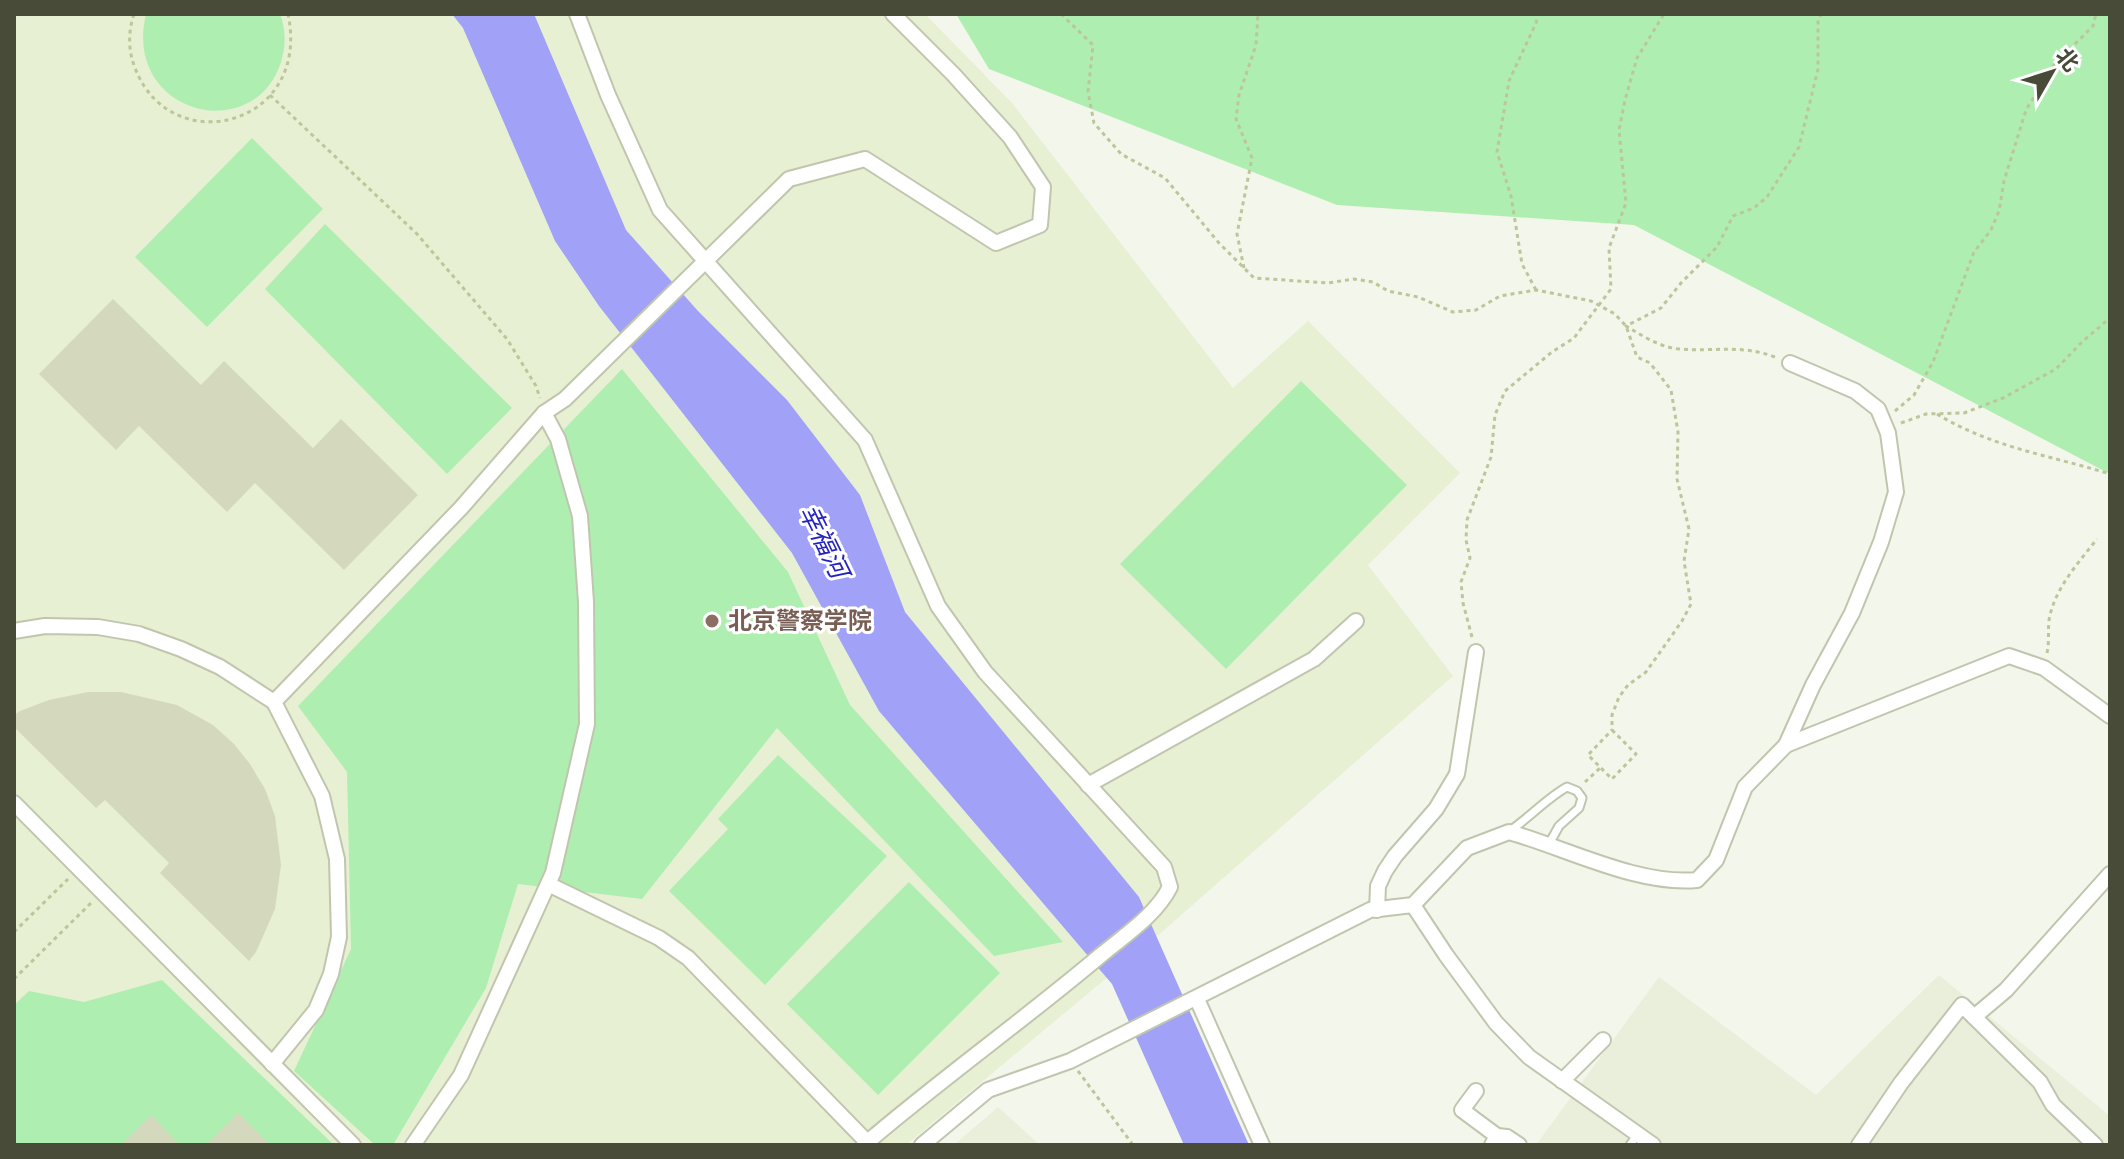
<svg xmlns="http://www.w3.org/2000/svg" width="2124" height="1159" font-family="Karla,'Noto Sans SC',sans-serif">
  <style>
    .residential { fill: #e9efdb }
    .education { fill: #e7f0d2 }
    .green { fill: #afeeb1 }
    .water { fill: #a1a2f7 }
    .building { fill: #d4d9be }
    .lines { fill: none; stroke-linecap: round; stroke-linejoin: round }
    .lane-casing { stroke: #c0c6ae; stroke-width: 11 }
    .street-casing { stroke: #c0c6ae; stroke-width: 18 }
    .path { stroke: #bcc69b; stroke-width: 3; stroke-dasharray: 4 4; stroke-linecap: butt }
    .lane { stroke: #fff; stroke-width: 7 }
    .street { stroke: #fff; stroke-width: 14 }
    .education-dot { fill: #8d6e63; stroke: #fff; stroke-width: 3 }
    .labels { text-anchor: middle; stroke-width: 6; stroke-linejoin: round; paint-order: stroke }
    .education-label { font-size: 24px; font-weight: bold; fill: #785e54; stroke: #fff; text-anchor: start }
    .water-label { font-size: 26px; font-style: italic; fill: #2524c2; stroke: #fff }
  </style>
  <rect width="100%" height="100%" fill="#f3f6ea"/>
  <g class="residential">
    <path d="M1939 975 2110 1116V1145H1536L1659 977 1816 1095Z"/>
    <path d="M998 1107 1040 1145H954Z"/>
  </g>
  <path class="education" d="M14 14H925L1012 103 1233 388 1308 321 1460 473 1368 565 1453 676 1163 931 906 1145H14Z"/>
  <g class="green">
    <path d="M146 14H280C286 30 286 46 281 62 254 147 122 114 146 14Z"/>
    <path d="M956 14H2110V474L1634 225 1337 205 989 69Z"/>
    <path d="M252 138 323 209 207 327 135 257Z"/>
    <path d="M325 224 512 408 447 474 265 289Z"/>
    <path d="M622 369 788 572 850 705 1063 942 994 956 777 728 642 899 518 884 486 988 393 1145H375L294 1071 351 949 347 772 298 706Z"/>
    <path d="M1301 381 1407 485 1226 669 1120 564Z"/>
    <path d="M778 755 887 856 765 985 669 891 728 829 718 819Z"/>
    <path d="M909 882 1000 973 878 1095 787 1004Z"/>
    <path d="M162 980 334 1145H14V1005L29 991 84 1002Z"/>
  </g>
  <path class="water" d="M452 14H534L626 230 698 311 787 400 860 495 905 612 1139 897 1249 1145H1184L1112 984 879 711 792 553 599 306 555 241 463 28Z"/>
  <g class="building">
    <path d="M113 299 201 385 224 361 313 448 341 419 418 495 344 570 255 483 227 512 139 426 116 450 39 374Z"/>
    <path d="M88 692H121L177 705 213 725 234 744 250 764 265 789 275 816 281 865 275 909 256 952 249 961 160 873 169 863 105 800 96 808 14 727V715L20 711 49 700Z"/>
    <path d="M238 1113 270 1145H206Z"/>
    <path d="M151 1115 180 1145H121Z"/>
  </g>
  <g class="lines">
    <g class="lane-casing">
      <g id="lane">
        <path d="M1511 830C1530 817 1547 798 1567 787L1577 791 1582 798 1579 808 1559 826 1549 844"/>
        <path d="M1630 1145 1638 1134"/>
      </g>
    </g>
    <g class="street-casing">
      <g id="street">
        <path d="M577 14 608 95 660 210 865 440 938 606 985 672 1164 867 1170 887C1156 915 1125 935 1101 955 1024 1020 941 1079 864 1145"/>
        <path d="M14 631 45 626 98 627 139 634 181 649 220 667 274 702 322 796 337 859 339 937 331 974 316 1010 272 1064"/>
        <path d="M274 702 461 508 544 413 565 399 789 179 865 159 996 243 1040 225 1043 187 1010 137 953 74 893 14"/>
        <path d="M1786 745 2009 656 2044 668 2110 716"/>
        <path d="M1088 785 1314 659 1356 621"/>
        <path d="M14 803 353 1145"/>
        <path d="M548 884 659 938 688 958 867 1142"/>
        <path d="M1413 905 1446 955 1496 1023 1529 1057 1653 1145"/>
        <path d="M1377 910 1378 886 1385 871 1395 856 1436 809 1457 774 1476 652"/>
        <path d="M1197 999 1262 1145"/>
        <path d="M1974 1017 2006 990 2110 874"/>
        <path d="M1562 1081 1603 1040"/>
        <path d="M1476 1091 1462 1110 1497 1136 1492 1145"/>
        <path d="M1497 1136 1507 1137 1519 1145"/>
        <path d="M413 1145 461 1075 553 873 587 724 586 602 580 516 558 439 544 413"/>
        <path d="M922 1145 988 1090 1070 1061 1370 910 1413 905 1467 848 1509 832C1566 848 1639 886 1697 880L1716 860 1745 787 1786 745 1813 685 1852 613 1881 542 1896 492 1888 433 1878 409 1855 391 1790 363"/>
        <path d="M1859 1145 1901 1083 1962 1005 2040 1082 2053 1105 2095 1145"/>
      </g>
    </g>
    <g class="path">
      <path d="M134 14C128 32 128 50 135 68 171 162 312 126 288 14"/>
      <path d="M1061 14 1093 45 1088 92 1094 123 1121 154 1165 178 1219 243 1254 278 1328 283 1354 279 1373 282 1388 291 1418 297 1453 312 1476 310 1500 296 1536 290 1591 301 1615 314 1626 326 1637 357 1650 363 1671 390 1678 432 1677 479 1689 529 1684 561 1691 604 1682 621 1646 672 1628 685 1619 697 1612 715V730"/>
      <path d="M270 95 417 234 507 339 536 386 540 398"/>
      <path d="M1244 268 1237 234 1252 158 1236 119 1239 95 1256 45 1258 14"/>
      <path d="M1536 290 1522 264 1511 196 1497 152 1509 81 1536 23 1538 14"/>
      <path d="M1775 357C1740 344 1715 352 1679 349 1659 347 1643 336 1626 326L1661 308 1681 283 1717 247 1733 216 1754 208 1767 197 1799 147 1818 69V20L1821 14"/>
      <path d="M1895 411 1914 395 1933 362 1974 252 1991 230 1999 211 2004 181 2026 110 2054 65 2093 26 2096 14"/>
      <path d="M1937 414C1993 448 2049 455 2110 474"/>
      <path d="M1901 423 1926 414 1964 413 2003 398 2056 369 2082 342 2110 318"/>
      <path d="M1472 637 1463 603 1461 582 1470 558 1466 540 1467 520 1491 457 1495 415 1505 391 1552 352 1574 338 1611 289 1609 248 1626 203 1619 130 1625 100 1637 58 1664 14"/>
      <path d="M2047 653C2050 640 2047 627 2050 615 2057 586 2079 562 2097 539"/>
      <path d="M1612 730 1636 754 1612 779 1588 755Z"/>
      <path d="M1585 782 1600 768"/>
      <path d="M14 932 68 879"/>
      <path d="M14 979 91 903"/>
      <path d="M1078 1071 1133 1145"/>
    </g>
    <use href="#lane" class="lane"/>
    <use href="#street" class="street"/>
  </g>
  <circle class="education-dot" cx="712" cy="621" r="8"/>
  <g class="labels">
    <g class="education-label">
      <text x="728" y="629">北京警察学院</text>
    </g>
    <g class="water-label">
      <text transform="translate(824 541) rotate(64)" y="9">幸福河</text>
    </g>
  </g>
  <rect width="2124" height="1159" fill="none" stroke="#474b37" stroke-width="32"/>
  <g transform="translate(2052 72) rotate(51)" stroke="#ffffff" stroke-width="6" paint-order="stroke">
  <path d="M0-6L14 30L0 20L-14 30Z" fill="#474b37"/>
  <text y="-12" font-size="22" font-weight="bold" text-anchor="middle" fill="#474b37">北</text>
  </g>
</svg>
